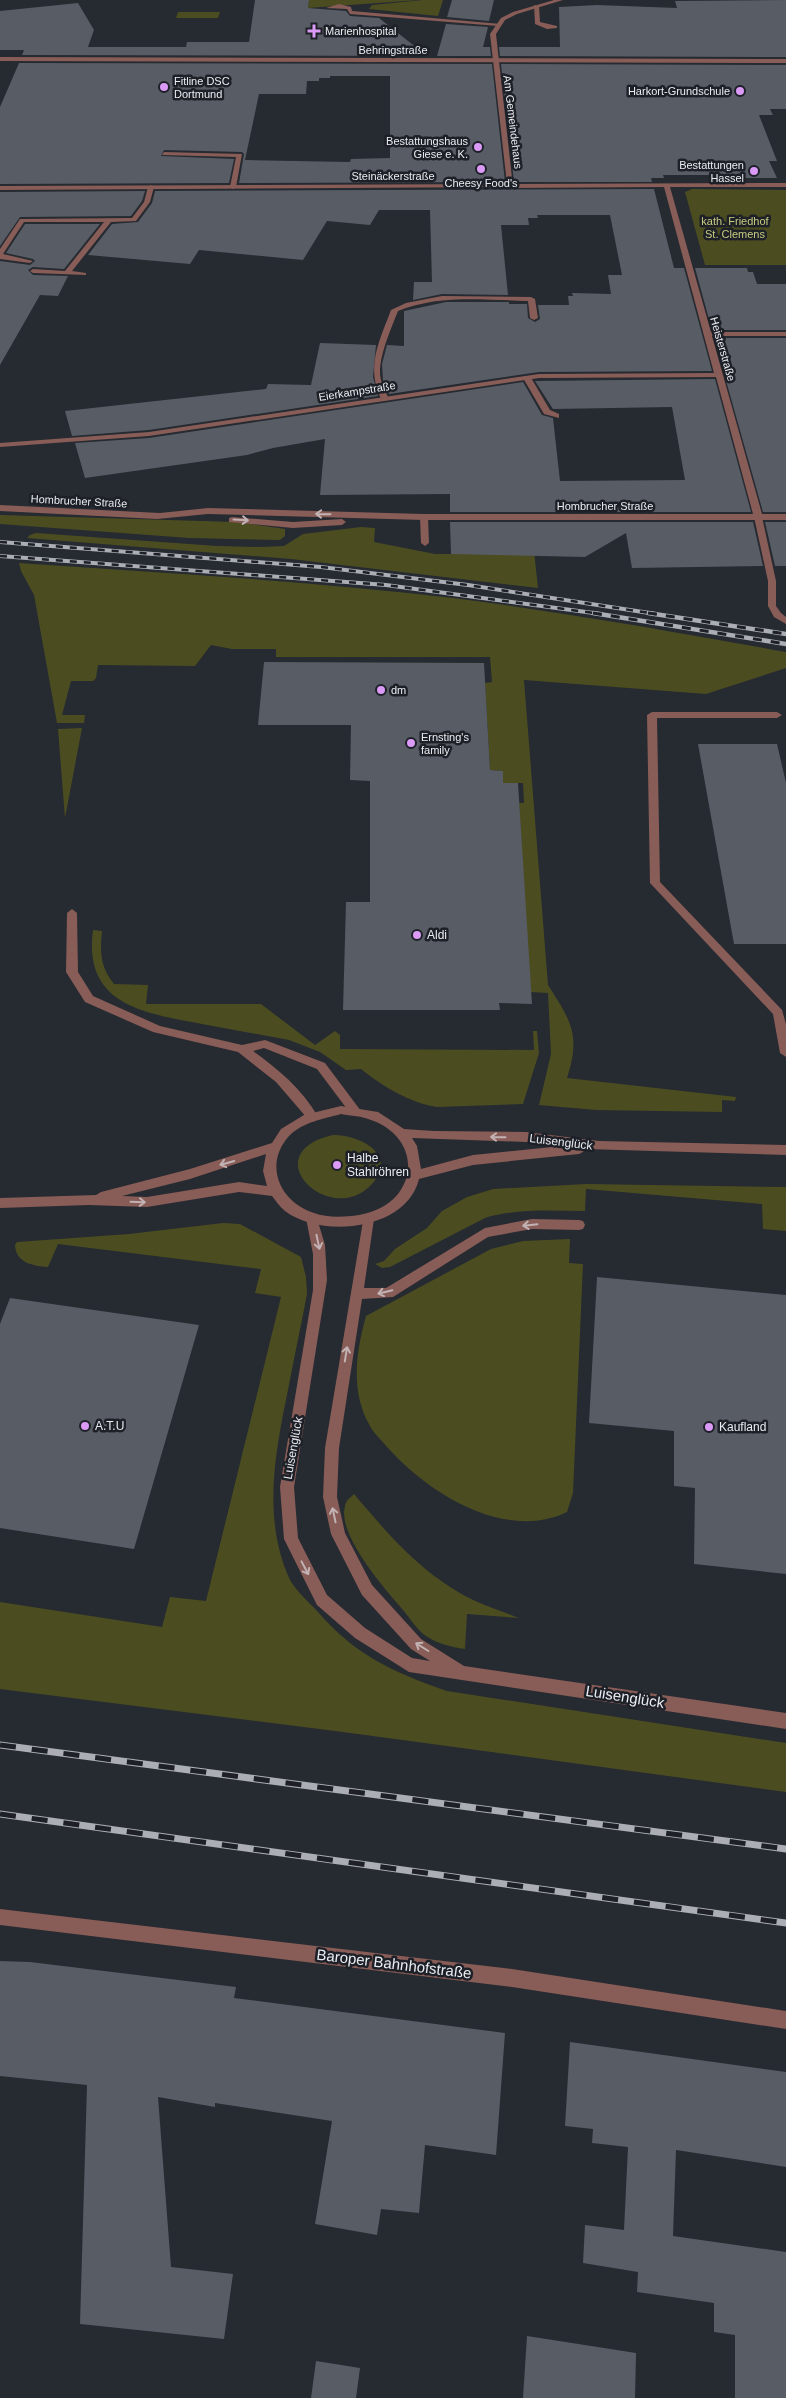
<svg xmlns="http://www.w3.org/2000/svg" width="786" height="2398" font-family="Helvetica,sans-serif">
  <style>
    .green { fill: #4b4d21 }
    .building { fill: #585c65; fill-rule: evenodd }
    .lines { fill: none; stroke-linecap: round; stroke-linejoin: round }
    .service { fill: #885c57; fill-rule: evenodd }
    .minor { fill: #885c57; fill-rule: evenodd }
    .tertiary { fill: #885c57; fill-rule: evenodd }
    .rail-far2-casing { stroke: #abaeb4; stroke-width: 4 }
    .rail-far1-casing { stroke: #abaeb4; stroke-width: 4.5 }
    .rail-casing { stroke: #abaeb4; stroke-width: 7 }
    .rail-far2 { stroke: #1d2027; stroke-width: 2.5; stroke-dasharray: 7; stroke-linecap: butt }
    .rail-far1 { stroke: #1d2027; stroke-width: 3; stroke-dasharray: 9; stroke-linecap: butt }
    .rail { stroke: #1d2027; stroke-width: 5; stroke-dasharray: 16; stroke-linecap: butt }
    .oneway { stroke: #c2b2b3 }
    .poi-dot { fill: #da9af6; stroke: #1d2027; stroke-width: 2 }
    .labels { text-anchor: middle; stroke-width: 5; stroke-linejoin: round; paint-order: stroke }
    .far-poi-label { font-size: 11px; fill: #e9ecf1; stroke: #1d2027; text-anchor: start }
    .far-street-label { font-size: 11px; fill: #e9ecf1; stroke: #1d2027 }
    .far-park-label { font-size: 11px; fill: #c8cc7f; stroke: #1d2027 }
    .poi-label { font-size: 12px; fill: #e9ecf1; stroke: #1d2027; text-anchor: start }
    .street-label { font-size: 12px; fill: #e9ecf1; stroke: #1d2027 }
    .near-street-label { font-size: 15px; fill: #e9ecf1; stroke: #1d2027 }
  </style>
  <rect width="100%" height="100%" fill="#262a31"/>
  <g class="green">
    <path d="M309 0H419L308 8Z"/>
    <path d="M423 0H443L438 16 369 9 372 5Z"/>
    <path d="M178 12H220L218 18H176Z"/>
    <path d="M692 189 786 190V265H705L685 192Z"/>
    <path d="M0 515 236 522 285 529V536L280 540 189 538 0 524Z"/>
    <path d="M361 527 375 528 374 542 435 554H510L534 551 538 588 291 559 27 538 30 535 36 533 217 546 261 547 284 546 303 534Z"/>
    <path d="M19 563C164 573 309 581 453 598 564 612 675 632 786 652V668L706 694 524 680 548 985C571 1021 581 1035 567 1078L736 1097 735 1101 722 1100V1112L596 1110 539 1105 551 1054 548 993 530 992 519 803H524L523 783H503V771L490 770 485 683 492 682 490 657H276V649H232L211 645 195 666 98 665 96 678 93 681H71L62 715H85L84 723H57L34 595 21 571Z"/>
    <path d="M82 728 65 818 58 729Z"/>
    <path d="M93 930 102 931C100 952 100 967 114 984L148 985 146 1004H261L315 1045 335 1031 340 1035V1049L534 1050 533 1031H537L539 1053 523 1104 437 1107C410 1103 382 1086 361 1069L346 1070 320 1052 289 1040C260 1035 231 1029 202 1024 144 1013 83 1005 93 930Z"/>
    <path d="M333 1135C363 1135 400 1157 369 1187 327 1226 254 1153 333 1135Z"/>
    <path d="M586 1184 786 1187V1231L763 1229 762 1204 586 1189 585 1211C552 1211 517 1208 485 1218L390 1267 382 1268 375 1264 384 1261 395 1249 427 1228 442 1211 467 1197 493 1189Z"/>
    <path d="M223 1223 240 1224 301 1257 306 1277 307 1294C301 1326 294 1358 288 1390 275 1453 262 1519 290 1580 296 1591 309 1602 317 1611 356 1656 393 1672 447 1691L786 1743V1792L343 1732 0 1689V1602L162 1627 170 1597 206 1601 281 1297 255 1293 261 1269 58 1244 48 1267C33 1266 16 1263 15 1245L17 1242 129 1234Z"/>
    <path d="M570 1239 569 1263 583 1264 573 1493 567 1512C505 1542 428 1493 387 1447 382 1440 374 1434 370 1426 350 1392 356 1352 366 1316L491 1249 523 1241Z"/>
    <path d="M354 1494C390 1536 416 1568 465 1596 482 1605 502 1611 519 1618L467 1614 465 1649C451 1647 438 1644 426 1636 417 1630 410 1618 403 1610 385 1589 337 1535 345 1506 346 1500 350 1498 354 1494Z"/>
  </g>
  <g class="building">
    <path d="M255 0H309L308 8 346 11 350 16 379 18 427 56 22 55 24 50H0V11L78 3 94 30 88 47H186L187 42H249Z"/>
    <path d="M452 0H494L489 21 447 17Z"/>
    <path d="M786 0V57L500 56 499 47H560L559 7 597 5 677 8 675 1Z"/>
    <path d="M446 24 488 27 483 47H490L491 56H437Z"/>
    <path d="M19 63 492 64 505 182 239 183 244 154 242 152 164 150 161 156 234 159 229 183 0 184V107ZM330 76H390V158L351 159 350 162 245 160 259 94H306L307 81H319V78H330Z"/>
    <path d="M501 64 786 65V109H770L773 115H759L777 161H769L777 178H742L740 175H663L664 178H651L652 182H514Z"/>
    <path d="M654 189 674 268H684L712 371 539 372 389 394 383 380 382 364 387 345 404 346V311L446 302H509V304H527L528 318 535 322 540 319 538 305H569L568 296H573L572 293 611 294 608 275H622L610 215H537L538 218H528L529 225H501L508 295 442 294 413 300 414 282H432L430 210H379L370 225 327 221 303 260 199 250 190 264 88 255 112 224 138 222 152 203 155 191Z"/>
    <path d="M145 191 142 201 131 216 20 217 0 246V192Z"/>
    <path d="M25 224H100L64 269 33 267 28 270 33 275 68 276 58 296 40 295 0 365V261L30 265 35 261 33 259 6 253Z"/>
    <path d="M695 268H747L748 272H753L757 284H786V330H712Z"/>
    <path d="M714 338H786V512H763Z"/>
    <path d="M320 343 376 345 373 377 378 396 149 430 72 436 65 411 266 389 268 384 311 385Z"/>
    <path d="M715 379 751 512H450V494L320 495 325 439 273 448 247 455 85 478 75 443 149 438 523 382 542 415 553 418 560 481 685 480 672 407 553 409 535 381Z"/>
    <path d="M450 522H753L763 566 632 568 626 533 585 557 451 554Z"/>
    <path d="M765 522H786V566H775Z"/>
    <path d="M264 662 484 663 490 770 503 771V783H518L532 1004 499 1003 500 1010H343L346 902H370V781L350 780 351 725H258Z"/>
    <path d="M698 744H777L786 783V944H734Z"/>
    <path d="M597 1277 786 1295V1574L694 1564 695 1488 674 1486V1431L589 1423Z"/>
    <path d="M10 1298 199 1325 134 1549 0 1528V1324Z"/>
    <path d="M0 1961 30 1962 236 1987 234 1998 505 2033 496 2155 425 2145 419 2213 381 2209 377 2235 315 2224 332 2121 215 2103V2107L158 2097 171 2267 233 2274 224 2339 80 2324 87 2085 0 2076Z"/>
    <path d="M570 2042 786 2072V2167L676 2150 673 2236 786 2252V2398H735V2335L714 2332V2303L637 2292 638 2272 583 2263 585 2225 624 2230 628 2147 592 2143 593 2129 565 2126Z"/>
    <path d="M527 2336 636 2353 635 2398H523Z"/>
    <path d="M316 2361 360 2368 356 2398H311Z"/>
  </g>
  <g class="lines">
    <g class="service">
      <path d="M339 4 351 7 352 11 501 24 498 26 350 14 347 9 326 8Z"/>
      <path d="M534 5 539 6 540 22 557 26V28L547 29 535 24Z"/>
      <path d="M164 152 242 154 236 187 233 189 230 187 236 157 162 155Z"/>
      <path d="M151 185 154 187 150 202 136 221 111 222 72 271 86 273V275L33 273 30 271 33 269 65 271 104 222H24L3 254 33 261 30 263 0 259V249L20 219 132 218 144 202 148 187Z"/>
      <path d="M442 296 531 297 535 299 538 318 534 320 530 318 528 301C485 300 439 294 398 311 391 329 376 362 381 380 383 387 386 393 389 399L382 401C365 368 379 342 391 310L406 303Z"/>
      <path d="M524 376H530L550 410 559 414V418L544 414 523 378Z"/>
      <path d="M424 514 428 517 429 543 425 546 421 543 420 517Z"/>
      <path d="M758 514 762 517 776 581V606L781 613 786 617V624L774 617 768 606V581L754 517Z"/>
      <path d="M652 712H777L782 715 777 718H657L660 882 782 1010 786 1024V1057L780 1053 773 1014 650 883 647 715Z"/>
      <path d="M72 909 77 913 78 972 93 996 160 1026 242 1045 265 1040 325 1063 358 1107 360 1110 358 1113H350L317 1069 264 1048 253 1051C277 1068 302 1089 317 1115L311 1119 307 1118 276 1082 238 1052 153 1032 85 1002 66 972 67 913Z"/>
      <path d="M312 1213 316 1215 325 1245 327 1280 294 1487 298 1538 327 1595 365 1628 412 1658 430 1661 411 1649 362 1595 331 1534 323 1497 325 1448 364 1215H372L374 1219 364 1288H386L485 1228 532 1219 579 1220 583 1221 585 1225 583 1229 579 1230 532 1229 488 1237 393 1297 362 1299 339 1448 337 1497 345 1533 372 1585 421 1639 464 1666 786 1713V1729L409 1672 355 1638 317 1605 284 1539 280 1487 313 1290V1254L306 1218 308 1215Z"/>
    </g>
    <g class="minor">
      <path d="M0 57 786 59V63L0 61Z"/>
      <path d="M786 183V187H670L711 332H786V336H712L762 514H786V520H424L208 514 157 519 0 511V505L160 513 208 508 424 514H753L716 377 539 378 149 436 0 447V443L149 432 539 374 714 373 664 187 511 188 508 186 511 184Z"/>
      <path d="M232 517 293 522 342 519 346 522 342 525 293 528 229 522V518Z"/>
      <path d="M341 1106 378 1112 404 1129 434 1131 526 1132 599 1141 786 1145V1155L585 1149 583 1152 579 1154 473 1165 419 1179C407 1230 322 1239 285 1211 280 1207 276 1201 272 1196L239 1192 147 1207 89 1205 0 1208V1198L96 1195 101 1192 190 1169 272 1143 281 1129 304 1115ZM341 1114C351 1116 362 1116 371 1120 404 1131 420 1165 398 1194 388 1206 374 1212 359 1215 345 1217 327 1218 314 1213 280 1202 263 1165 289 1136 303 1122 323 1119 341 1114ZM412 1138 526 1142 562 1146 473 1155 421 1169 417 1146ZM266 1154 263 1171 267 1186 239 1182 147 1197 122 1196 190 1179Z"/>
    </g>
    <g class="tertiary">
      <path d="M554 0H563L517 14 505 20 496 34 513 187 0 190V186L507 184 490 34 501 18 513 12Z"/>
      <path d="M0 1909 512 1969 786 2011V2029L512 1987 0 1925Z"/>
    </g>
    <g class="rail-far2-casing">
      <g id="rail-far2">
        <path d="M0 542 321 567 468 585 656 614"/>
        <path d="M0 556 386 585 601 614"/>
      </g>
    </g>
    <g class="rail-far1-casing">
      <g id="rail-far1">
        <path d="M593 613 786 644"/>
        <path d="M648 613 786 634"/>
      </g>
    </g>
    <g class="rail-casing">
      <g id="rail">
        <path d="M0 1745 786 1849"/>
        <path d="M0 1814 786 1923"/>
      </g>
    </g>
    <use href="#rail-far2" class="rail-far2"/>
    <use href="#rail-far1" class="rail-far1"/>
    <use href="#rail" class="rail"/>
  </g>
  <defs><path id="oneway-shaft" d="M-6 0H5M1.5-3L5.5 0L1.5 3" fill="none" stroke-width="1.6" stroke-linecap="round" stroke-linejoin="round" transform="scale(1.25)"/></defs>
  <g class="oneway">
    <use href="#oneway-shaft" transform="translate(323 514) rotate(-179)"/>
    <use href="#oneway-shaft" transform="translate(241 520) rotate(3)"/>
    <use href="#oneway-shaft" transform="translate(498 1137) rotate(-179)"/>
    <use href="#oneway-shaft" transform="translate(227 1163) rotate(164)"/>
    <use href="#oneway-shaft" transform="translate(138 1202) rotate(2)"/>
    <use href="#oneway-shaft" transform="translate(530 1225) rotate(174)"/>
    <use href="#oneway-shaft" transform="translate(318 1242) rotate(78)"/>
    <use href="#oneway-shaft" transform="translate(385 1292) rotate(167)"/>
    <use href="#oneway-shaft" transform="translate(346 1354) rotate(-81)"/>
    <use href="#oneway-shaft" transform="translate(334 1515) rotate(-102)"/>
    <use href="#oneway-shaft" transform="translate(305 1568) rotate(62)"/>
    <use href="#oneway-shaft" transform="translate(422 1647) rotate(-148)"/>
  </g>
  <g class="poi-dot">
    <path d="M311.5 23.5h5v5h5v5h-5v5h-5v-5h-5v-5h5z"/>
    <circle cx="164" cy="87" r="5"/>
    <circle cx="740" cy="91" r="5"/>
    <circle cx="478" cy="147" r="5"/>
    <circle cx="481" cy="169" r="5"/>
    <circle cx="754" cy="171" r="5"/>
    <circle cx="381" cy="690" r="5"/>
    <circle cx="411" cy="743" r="5"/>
    <circle cx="417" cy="935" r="5"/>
    <circle cx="337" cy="1165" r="5"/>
    <circle cx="85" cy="1426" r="5"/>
    <circle cx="709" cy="1427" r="5"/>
  </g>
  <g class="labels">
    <g class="far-poi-label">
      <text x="325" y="35">Marienhospital</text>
      <text x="174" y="85">Fitline DSC<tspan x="174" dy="13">Dortmund</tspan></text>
      <text x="730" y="95" text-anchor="end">Harkort-Grundschule</text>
      <text x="468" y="145" text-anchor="end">Bestattungshaus<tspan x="468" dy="13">Giese e. K.</tspan></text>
      <text x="744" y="169" text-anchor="end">Bestattungen<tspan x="744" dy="13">Hassel</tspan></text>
      <text x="481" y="187" text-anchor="middle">Cheesy Food's</text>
      <text x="391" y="694">dm</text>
      <text x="421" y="741">Ernsting's<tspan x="421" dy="13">family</tspan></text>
    </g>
    <g class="far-street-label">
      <text x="393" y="54">Behringstraße</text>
      <text transform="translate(513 122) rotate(83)" y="4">Am Gemeindehaus</text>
      <text x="393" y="180">Steinäckerstraße</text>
      <text transform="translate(723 349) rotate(74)" y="4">Heisterstraße</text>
      <text transform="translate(357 391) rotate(-9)" y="4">Eierkampstraße</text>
      <text transform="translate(79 501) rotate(3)" y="4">Hombrucher Straße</text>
      <text x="605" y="510">Hombrucher Straße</text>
    </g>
    <g class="far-park-label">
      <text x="735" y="225">kath. Friedhof<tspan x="735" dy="13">St. Clemens</tspan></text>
    </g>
    <g class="poi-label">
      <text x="427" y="939">Aldi</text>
      <text x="347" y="1162">Halbe<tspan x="347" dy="14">Stahlröhren</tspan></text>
      <text x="95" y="1430">A.T.U</text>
      <text x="719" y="1431">Kaufland</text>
    </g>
    <g class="street-label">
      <text transform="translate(561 1142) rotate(7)" y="4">Luisenglück</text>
      <text transform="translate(293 1448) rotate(-80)" y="4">Luisenglück</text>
    </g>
    <g class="near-street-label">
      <text transform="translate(625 1697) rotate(9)" y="5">Luisenglück</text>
      <text transform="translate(394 1964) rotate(7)" y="5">Baroper Bahnhofstraße</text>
    </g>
  </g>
</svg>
